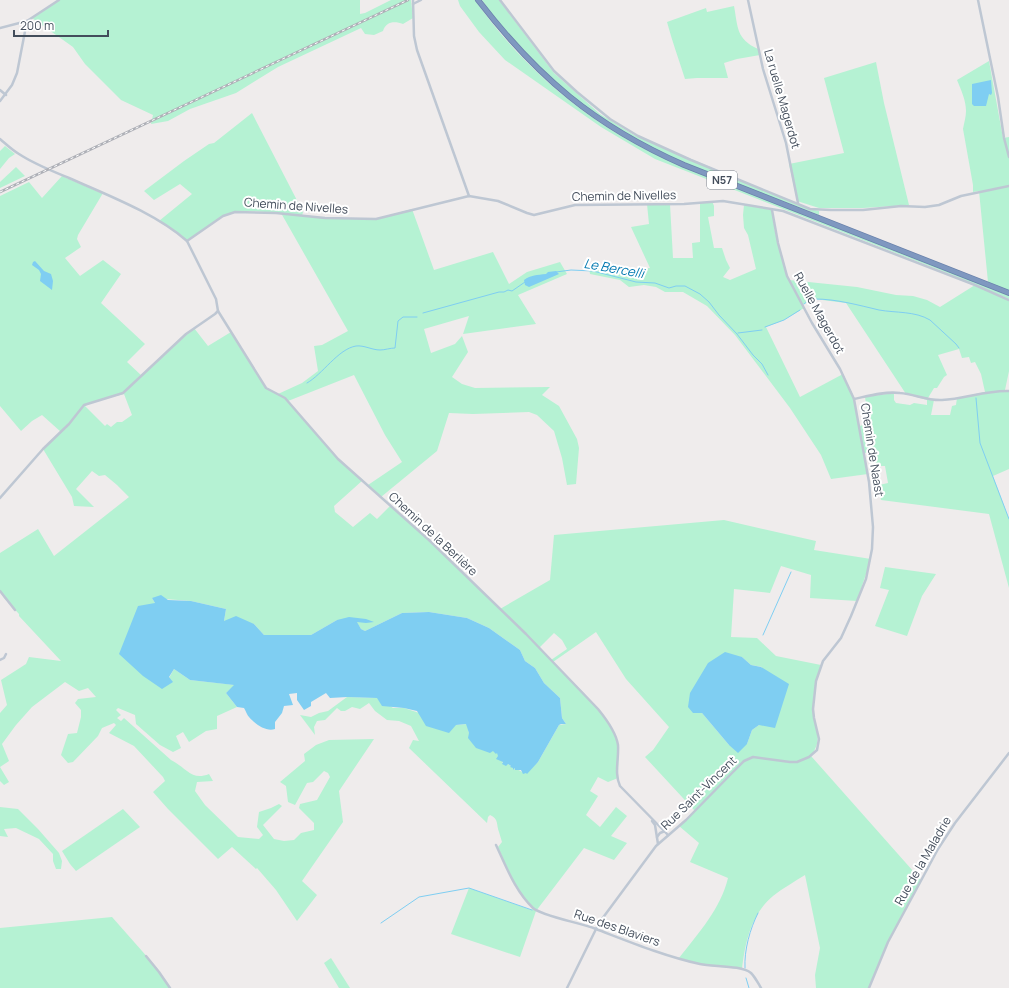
<svg xmlns="http://www.w3.org/2000/svg" width="1009" height="988" font-family="Manrope,sans-serif">
  <style>
    .green { fill: #b5f2d3; fill-rule: evenodd }
    .water { fill: #7fcef2 }
    .lines { fill: none; stroke-linecap: round; stroke-linejoin: round }
    .stream { stroke: #7fcef2; stroke-width: 1 }
    .highway-casing { stroke: #6a82ab; stroke-width: 6 }
    .street { stroke: #bec7d3; stroke-width: 2.5 }
    .highway { stroke: #7f98c0; stroke-width: 4.5 }
    .rail-casing { stroke: #aeb0b7; stroke-width: 2.5 }
    .rail { stroke: #fff; stroke-width: 1; stroke-dasharray: 3; stroke-linecap: butt }
    .labels { text-anchor: middle; stroke-width: 4; stroke-linejoin: round; paint-order: stroke }
    .shield { fill: #fff; stroke: #7b828c; stroke-width: 1 }
    .shield-label { font-size: 11px; font-weight: bold; fill: #434d5b }
    .street-label { font-size: 12px; fill: #434d5b; stroke: #fff }
    .water-label { font-size: 13px; font-style: italic; fill: #0178b0; stroke: #fff }
  </style>
  <rect width="100%" height="100%" fill="#efecec"/>
  <g class="green">
    <path d="M60 0H360V14L365 13 391 0H411L413 18 403 24C395 21 386 21 383 31L374 35 365 34 361 28 278 67 236 93 190 109 168 121 151 124 153 115 121 100 85 64 73 47 32 18Z"/>
    <path d="M458 0H475C521 66 583 119 655 154 697 174 742 190 786 207 852 233 917 259 983 285L1009 296V299L960 278 655 159 601 127 505 60 479 32 460 6Z"/>
    <path d="M482 0H499L554 73 600 114 634 135 810 209 819 211V215C766 194 708 175 657 150 607 125 562 92 524 51 509 35 494 19 482 0Z"/>
    <path d="M734 6C738 27 736 39 758 49L760 55 737 59 724 63 728 78H697L685 79C679 60 672 41 667 22L706 8 707 12Z"/>
    <path d="M989 61 1003 138 1009 137V291L988 282 979 191 973 192V185L963 129C964 123 966 117 966 111 966 100 961 90 957 80Z"/>
    <path d="M876 62 884 103 909 205 863 208H819L797 201 789 164 844 153 824 78Z"/>
    <path d="M252 113 303 212 302 216 325 218H379L412 209 434 270 493 252 509 284 527 272 560 262 567 274 518 295 536 324 463 334 469 316 424 329 431 353 455 344 462 336 468 352 452 377 462 384 475 388 550 387 542 395 559 406 577 439 579 448 576 484 567 485 562 458 554 431 537 415 529 412 473 414 449 413 437 451 381 497 368 485 402 462 385 435 354 375 288 401 338 459 363 480 334 506 335 512 353 527 370 513 377 519 390 506 429 540 500 609 550 580 554 535 724 520 816 541 814 550 871 559 857 601 810 598 811 575 781 566 770 593 734 589 731 637 757 638 776 656 821 665C816 678 813 694 813 708 813 728 825 736 811 756L921 880 888 942 869 988H816L815 975 820 948 805 875C794 882 783 888 773 896 751 914 745 943 742 969L709 966 679 958C698 934 721 908 728 878L690 862 699 843 679 826 695 811 645 757 653 750 669 727 626 679 596 632 553 662C571 680 614 720 618 744 619 755 618 767 618 778L608 782 598 777 590 791 598 796 586 815 600 827 616 807 627 816 611 836 627 843 614 860 584 848 536 911 520 957 451 934 469 888 531 910 533 909 516 887 498 847 502 842C501 839 500 835 499 832 496 824 499 819 490 815L488 817 487 823 409 748 413 740 419 741 411 726 399 721 387 720 375 711 369 703 360 709 352 707 345 711H341L337 708 325 720 317 721 314 727 315 735 300 715 311 717 319 713 328 711 347 697 378 698 393 708H404L456 725 467 724 469 733 498 753 503 762 502 763 508 764 514 768 513 770 515 768 522 772 526 773 538 762 559 725 566 724 562 718 560 698 544 683 535 668 525 661 520 650 489 628 467 618 429 612 402 613 365 631 361 629 356 621 373 622 337 620 311 635H264L254 624 224 621 226 609 191 601 152 598 155 603 169 678 174 669 190 680 235 685 226 693 237 707 217 716V729L206 731 189 742 183 732 176 736 181 748 173 752 160 745 136 724 135 715 118 708 116 710 121 715 117 718 121 721 124 718 171 760C187 768 191 781 209 774L213 781 197 782 195 791 205 805 238 837 259 839 263 835 257 827 259 812 271 808 279 804 282 806 263 825 274 839 284 841 294 840 301 833 314 830V823L299 808 300 804 317 800 330 777 328 773 324 771 313 782 307 783 295 805 288 802 286 786 280 782 305 761 304 754 316 745 329 740 374 739 339 791 343 822 302 881 317 895 297 921 276 890 257 868 256 869 232 847 218 859 168 809 153 792 165 781 163 777 134 746 109 733 116 725 114 723 102 728 98 736 73 762 68 763 61 755 68 734 77 733 81 717V710L75 703 78 699 96 697 88 688 79 691 65 682 32 707 16 725 2 744 9 761 0 767 9 782 4 785 0 781V713L7 705 1 680 26 664 29 657 61 661 19 616V614L4 598 0 591V553L38 529 54 556 129 497 117 485 105 475 99 476 92 471 76 489 94 507 74 506 72 497 43 449 61 432 42 415 32 421 21 431 0 406V196L29 182 42 198 62 176 101 193H103L78 235 77 239 81 247 65 258 80 276 103 260 121 274 101 303 145 344 127 362 142 376 194 328 208 346 231 332 266 388 278 394 302 383 318 371 314 346 322 345 348 331 281 213 249 211 226 214 187 241 159 221 192 194 180 184 154 200 144 191 184 161 209 144 214 143ZM124 394 132 415 122 422H117L111 427 107 424 105 426 85 406 92 402ZM554 633 562 640 567 649 551 660 539 648ZM742 657 751 665 762 667 759 725 752 730 747 744 729 745 702 713Z"/>
    <path d="M5 146 15 154 9 158 0 169V151Z"/>
    <path d="M16 167 25 176 0 188V182Z"/>
    <path d="M712 201 714 206V216L708 217 714 248H722L726 260 730 268 723 277 730 280 756 269 748 235 744 228 743 215 744 205 772 210 775 232 789 280 857 287 896 295 913 296 927 300 940 307 975 285 1009 300V371L1005 390 1009 391V469L993 476 1009 519V588L989 514 881 500 879 485 888 483 885 466H877L874 452 864 453 868 474 831 479 821 455 790 408 735 335 707 306 683 292H665L656 287 644 285 629 287 620 280 590 274 589 267 622 270 650 268 631 227 649 224 647 204H670L673 258H693L692 243 700 242V203ZM814 299 846 303 906 394 927 400V405L914 403 910 405 896 403 894 400V393L865 397 869 424 859 426 853 395 843 374 800 397 766 327 784 320 804 308 802 305ZM959 349 962 358 969 357 971 363 975 362 981 374 985 392 957 398 956 405 952 406 950 415H931L934 400 928 398 934 388H937L944 377 947 375 938 355Z"/>
    <path d="M885 567 936 574 922 596 907 636 875 626 889 590 880 588Z"/>
    <path d="M0 807 18 809 38 829 59 853 62 861 61 869H56L53 861V854L39 839 16 828 4 829 8 837 0 836Z"/>
    <path d="M123 809 140 827 76 871 70 864 62 851Z"/>
    <path d="M112 917 157 968 170 988H0V928Z"/>
    <path d="M331 958 350 988H339L324 963Z"/>
  </g>
  <g class="water">
    <path d="M991 80 992 93 991 95 989 94 986 106H974L972 104V84Z"/>
    <path d="M35 261 44 271 51 274 53 281 52 290 40 281 41 274 39 270 32 265 33 262Z"/>
    <path d="M556 271 559 274 529 287 525 285 524 280C531 275 537 275 546 274L548 272Z"/>
    <path d="M161 595 168 600 191 601 226 609 224 621 236 616 254 624 264 635H311L337 620 349 617 366 619 374 622 366 623 357 622 361 629 365 631 402 613 429 612 467 618 489 628 520 650 525 661 535 668 544 683 560 698 562 718 566 724H561L559 725 538 762 527 774 526 773 523 774 521 770H515V768L513 770V768L510 767 511 766 508 764 506 766 502 764 503 762 496 759 498 756 497 753 496 754 493 751 490 753 476 748 468 738 469 733 466 724 456 725 449 733 426 726 417 711 404 708 382 706 377 698 347 697 330 698 326 693 311 702V706L304 710 297 700V693L289 694 293 705 284 706 282 713 275 722V729C266 732 255 724 249 717 247 715 246 711 244 708L237 707 226 693 234 685 190 680 174 669 169 677 173 682 162 689 143 676 119 654 138 606 155 603 152 598Z"/>
    <path d="M725 652 742 657 751 665 761 667 789 684 775 728 759 725 752 730 747 744 738 753 729 745 702 713H693L688 707 690 693 708 663Z"/>
  </g>
  <g class="lines">
    <g class="stream">
      <path d="M556 272 571 270 593 271 636 282 655 283 669 288 676 286H685L700 294 709 302 719 315 737 334 753 355 762 364 768 375"/>
      <path d="M804 304C808 301 810 299 815 299 836 299 858 305 879 310 896 313 915 311 930 320L956 344 959 348"/>
      <path d="M423 313 499 292H504L508 290 512 291 525 282"/>
      <path d="M765 327 784 320 800 310"/>
      <path d="M738 333 762 330"/>
      <path d="M307 383C323 374 338 349 356 346 364 345 372 350 380 350 385 350 390 348 395 348L398 321 403 317H417"/>
      <path d="M976 398 980 443 1009 519"/>
      <path d="M763 635 791 572"/>
      <path d="M381 923 419 897 469 888 532 910"/>
      <path d="M745 968C744 950 750 929 758 913"/>
      <path d="M746 978 749 988"/>
    </g>
    <g class="highway-casing">
      <path id="highway" d="M478 0C537 77 595 126 684 165L1009 293"/>
    </g>
    <g class="street">
      <path d="M413 0 414 36 417 50 469 196"/>
      <path d="M500 0 554 71 577 92 610 119 638 136 691 160 810 209 831 210H863L901 206 925 207 939 205 961 196 1009 186"/>
      <path d="M748 0 763 69 786 143 798 203"/>
      <path d="M978 0 998 97 1004 138 1009 157"/>
      <path d="M413 4 421 0"/>
      <path d="M0 28 27 21 59 0"/>
      <path d="M0 90 6 95"/>
      <path d="M0 101 12 85 17 73 27 21"/>
      <path d="M0 139C6 144 12 150 19 154 34 164 52 171 69 178 107 195 155 213 187 241L223 216 235 212 276 213 325 218 376 219 469 196 498 201 527 213 534 215 575 205 684 204 723 201 783 211 975 285 1009 300"/>
      <path d="M772 210 778 243 787 276 812 323 840 369 854 399"/>
      <path d="M187 241 216 299 218 311 266 388 285 398 338 459 429 540 526 634 598 709C607 720 616 732 618 745 619 759 614 773 620 786L668 835"/>
      <path d="M0 498 43 449 69 424 84 405 123 393 186 334 215 314 218 311"/>
      <path d="M0 591 15 610"/>
      <path d="M0 660 4 658 6 654"/>
      <path d="M652 821 655 825 658 844"/>
      <path d="M657 837 660 833 665 831"/>
      <path d="M496 845C506 866 515 891 533 908 541 916 582 923 596 929 630 942 664 956 700 964 713 967 741 965 751 973 755 977 758 983 761 988"/>
      <path d="M146 956 159 972 170 988"/>
      <path d="M567 988 599 923 656 846 686 820 733 772 744 761 753 757 790 762H797L809 757 817 750 819 739 814 718 813 709 816 681 823 661 841 638 851 616 866 579 872 549 873 527 869 482 854 399C868 396 885 391 900 393 914 394 928 401 942 400 965 399 986 390 1009 391"/>
      <path d="M869 988 888 942 938 849 955 823 1009 753"/>
    </g>
    <use href="#highway" class="highway"/>
    <g class="rail-casing">
      <path id="rail" d="M0 192 408 0"/>
    </g>
    <use href="#rail" class="rail"/>
  </g>
  <g class="labels">
    <rect class="shield" x="707" y="171" width="30" height="18" rx="3"/>
    <g class="shield-label">
      <text x="722" y="184">N57</text>
    </g>
    <g class="street-label">
      <text transform="translate(782 99) rotate(74)" y="4">La ruelle Magerdot</text>
      <text transform="translate(624 196) rotate(-1)" y="4">Chemin de Nivelles</text>
      <text transform="translate(296 206) rotate(4)" y="4">Chemin de Nivelles</text>
      <text transform="translate(819 313) rotate(61)" y="4">Ruelle Magerdot</text>
      <text transform="translate(872 450) rotate(81)" y="4">Chemin de Naast</text>
      <text transform="translate(433 534) rotate(43)" y="4">Chemin de la Berlière</text>
      <text transform="translate(699 793) rotate(-44)" y="4">Rue Saint-Vincent</text>
      <text transform="translate(923 861) rotate(-60)" y="4">Rue de la Maladrie</text>
      <text transform="translate(617 928) rotate(19)" y="4">Rue des Blaviers</text>
    </g>
    <g class="water-label">
      <text transform="translate(614 268) rotate(10)" y="5">Le Bercelli</text>
    </g>
  </g>
  <path d="M14 30v6h94v-6" fill="none" stroke="#434d5b" stroke-width="2"/>
  <text x="20" y="30" font-size="12" fill="#434d5b" stroke="#ffffff" stroke-width="3" paint-order="stroke">200 m</text>
</svg>
